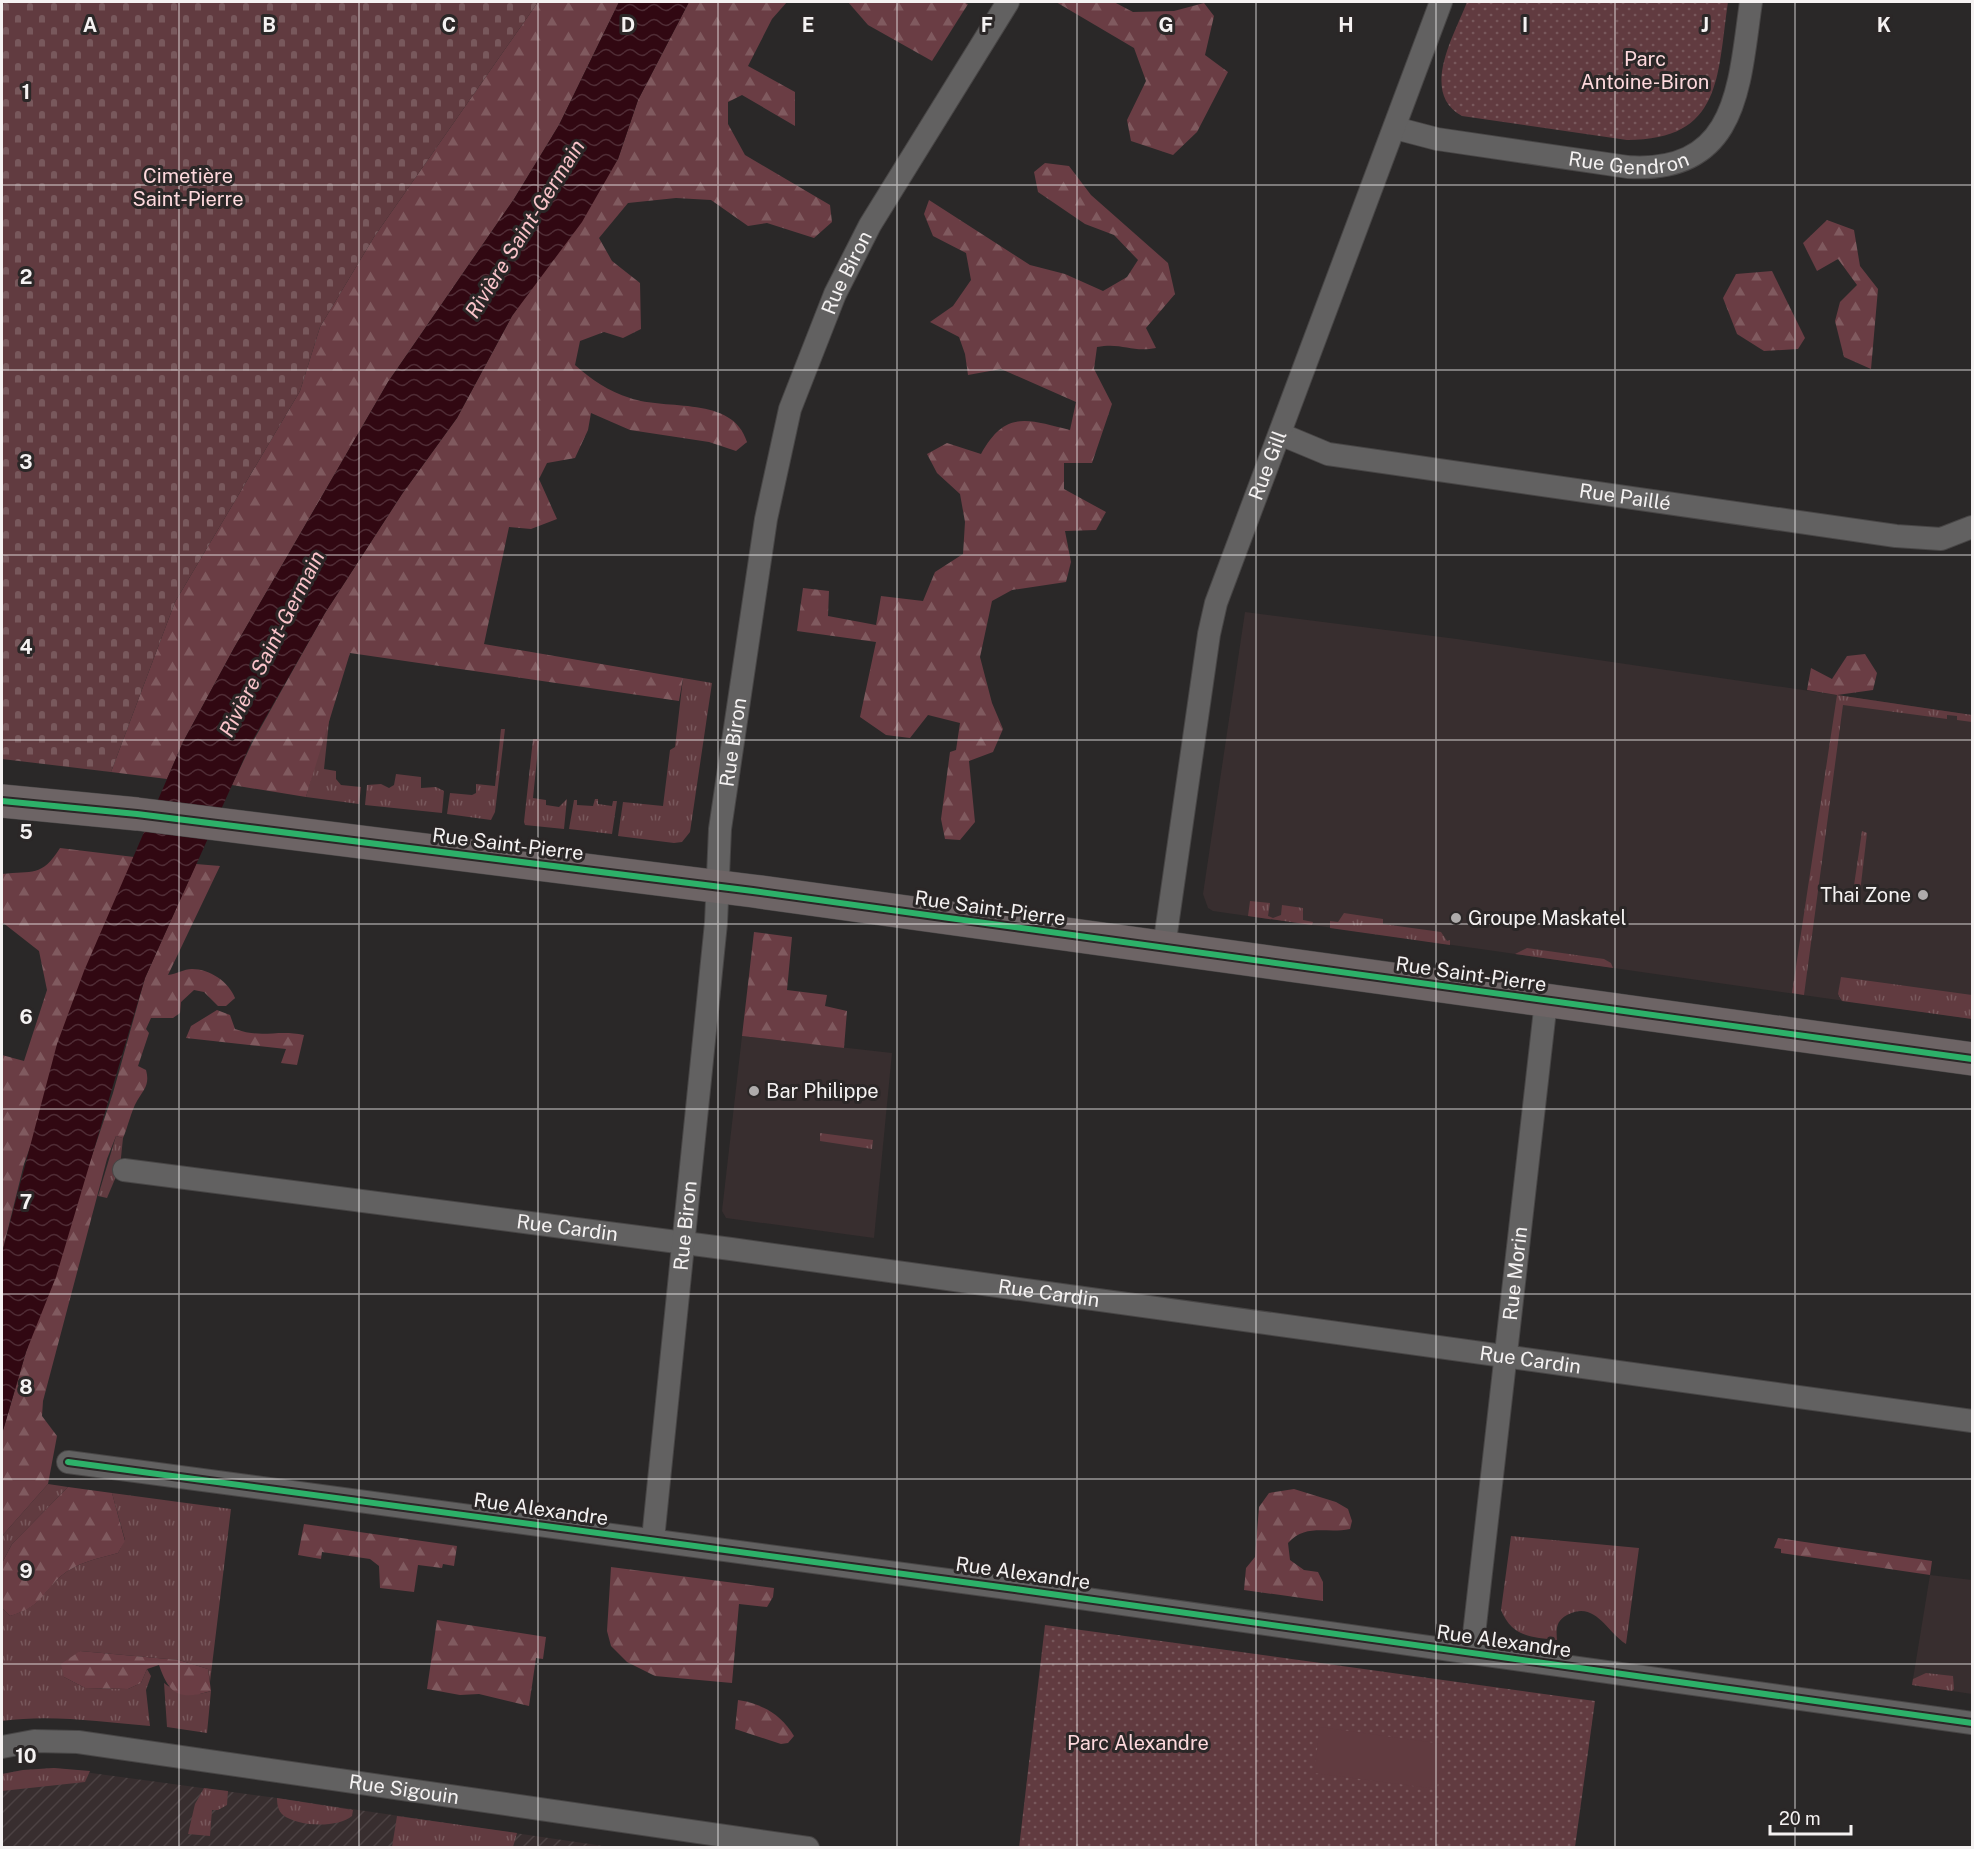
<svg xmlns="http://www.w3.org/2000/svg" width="1974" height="1849" font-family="'Public Sans',sans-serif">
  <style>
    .built { fill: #382e2f }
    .industrial { fill: url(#industrial-furrows) }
    .grass { fill: url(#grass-tufts) }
    .forest { fill: url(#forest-firs) }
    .cemetery { fill: url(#cemetery-stones) }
    .park { fill: url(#park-dots) }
    .pitch { fill: #613b40 }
    .water { fill: url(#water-waves) }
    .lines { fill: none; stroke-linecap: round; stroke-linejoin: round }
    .minor-casing { stroke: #484646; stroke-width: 24 }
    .primary-casing { stroke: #484646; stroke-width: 34 }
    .minor { stroke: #626161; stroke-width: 22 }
    .primary { stroke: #6d6465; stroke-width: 33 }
    .cycleway-casing { stroke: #2b2727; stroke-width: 10 }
    .cycleway { stroke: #2db169; stroke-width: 6 }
    .grid { fill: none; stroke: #f5f2f2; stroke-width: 1.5; stroke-opacity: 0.55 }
    .poi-dot { fill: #aeabab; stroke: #2b2727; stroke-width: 2 }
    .labels { text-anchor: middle; stroke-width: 6; stroke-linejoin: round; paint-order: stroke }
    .park-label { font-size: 20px; fill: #fed9dd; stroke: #2b2727 }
    .street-label { font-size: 20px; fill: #f5f2f2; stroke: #2b2727 }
    .poi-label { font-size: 20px; fill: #f5f2f2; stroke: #2b2727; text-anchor: start }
    .water-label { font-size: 21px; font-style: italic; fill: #fac4ca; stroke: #2b2727 }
    .grid-label { font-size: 20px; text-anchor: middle; font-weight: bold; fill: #f5f2f2; stroke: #2b2727; stroke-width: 6; stroke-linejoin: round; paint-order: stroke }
  </style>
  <defs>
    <pattern id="industrial-furrows" width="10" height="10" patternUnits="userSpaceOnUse" patternTransform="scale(1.5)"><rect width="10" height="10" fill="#382e2f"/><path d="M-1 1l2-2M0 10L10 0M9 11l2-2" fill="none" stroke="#4c4243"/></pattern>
    <pattern id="grass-tufts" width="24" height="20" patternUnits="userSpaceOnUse" patternTransform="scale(1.5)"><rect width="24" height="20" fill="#613b40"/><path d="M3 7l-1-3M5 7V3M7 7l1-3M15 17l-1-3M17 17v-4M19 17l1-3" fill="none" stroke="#78585c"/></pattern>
    <pattern id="forest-firs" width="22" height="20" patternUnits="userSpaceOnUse" patternTransform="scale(1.5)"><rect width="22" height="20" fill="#6a3d44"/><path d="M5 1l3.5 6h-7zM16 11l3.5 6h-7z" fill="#805a5f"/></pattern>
    <pattern id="cemetery-stones" width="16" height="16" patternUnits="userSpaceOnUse" patternTransform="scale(1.5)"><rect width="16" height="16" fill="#613b40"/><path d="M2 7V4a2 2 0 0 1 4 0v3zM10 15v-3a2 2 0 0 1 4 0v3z" fill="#78585c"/></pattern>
    <pattern id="park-dots" width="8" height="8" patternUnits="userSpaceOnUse" patternTransform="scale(1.5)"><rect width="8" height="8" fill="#613b40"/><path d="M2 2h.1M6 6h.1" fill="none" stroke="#78585c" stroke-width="1.8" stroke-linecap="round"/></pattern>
    <pattern id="water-waves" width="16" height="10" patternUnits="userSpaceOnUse" patternTransform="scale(1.5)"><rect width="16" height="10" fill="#310812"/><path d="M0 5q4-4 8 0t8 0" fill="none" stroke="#4f2c35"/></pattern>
  </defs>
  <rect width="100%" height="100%" fill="#2a2828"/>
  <g class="built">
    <path d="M1245 612 1457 639 1972 715V1019L1213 911 1208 908 1203 894Z"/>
    <path d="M742 1036 892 1053 874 1238 726 1218 722 1211Z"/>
    <path d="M1930 1575 1972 1580V1694L1912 1685Z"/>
  </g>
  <path class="industrial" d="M54 1768 277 1798 610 1847 2 1848V1774L23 1770Z"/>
  <g class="grass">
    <path d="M683 678 712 683 690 832 682 842 674 843 618 836 623 802 663 806 670 750 675 747Z"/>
    <path d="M1837 695 1972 715V722L1957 720V716L1947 715V719L1843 705 1804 995 1792 993Z"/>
    <path d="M330 712 324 769 336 771V779L341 785 361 787 359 804 306 797Z"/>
    <path d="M501 729H505L495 812 491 820 447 814 450 793 472 795 476 793V784L495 786Z"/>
    <path d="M533 739H539L533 798 546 800V805L559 807 567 799 564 829 525 825 524 822Z"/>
    <path d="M396 774 421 777V788L436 787 444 791 442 813 365 805 367 785 381 784 389 788 394 785Z"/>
    <path d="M595 799H598V804L612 806 613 801H617L612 834 569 829 574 800H577V805L593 806Z"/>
    <path d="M1862 831 1867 833 1859 901 1855 903 1852 899Z"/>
    <path d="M1250 901 1270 903 1268 916 1273 918 1281 915 1282 905 1303 908V920L1313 922 1312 925 1248 916Z"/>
    <path d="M1344 913 1383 919V924L1441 932 1447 941 1450 940V945L1330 928V921L1338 922Z"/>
    <path d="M1527 948 1604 959 1611 963 1613 968 1515 954Z"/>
    <path d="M1841 977 1972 995V1019L1842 1001 1838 994Z"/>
    <path d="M820 1133 873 1140 872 1149 820 1141Z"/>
    <path d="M116 1136 123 1138 120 1167 107 1198 98 1196Z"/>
    <path d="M48 1484 68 1487 12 1544 2 1563V1536Z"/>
    <path d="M112 1493 231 1509 210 1682 208 1669 179 1660 80 1651 64 1677 85 1688 128 1689 141 1683 147 1669 151 1676 146 1690 150 1726C99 1722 52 1714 2 1721V1608L10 1616C42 1606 39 1596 61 1576 76 1563 99 1558 118 1553L125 1540Z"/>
    <path d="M1511 1536 1639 1548 1626 1644C1606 1631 1595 1600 1567 1615 1556 1621 1556 1629 1557 1640 1531 1637 1512 1637 1501 1610Z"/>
    <path d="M1926 1673 1953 1676 1954 1689 1952 1691 1912 1685 1913 1679Z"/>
    <path d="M164 1683C180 1695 192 1697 211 1691L207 1733 167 1727Z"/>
    <path d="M54 1768 90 1771 85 1782 2 1791V1774L23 1770Z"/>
    <path d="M204 1788 228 1791 227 1805 218 1810H212L210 1836 188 1834 195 1804Z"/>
    <path d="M277 1798 353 1810 352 1816C338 1828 298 1827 283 1815 278 1811 277 1804 277 1798Z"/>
    <path d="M397 1816 517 1833 513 1847H392Z"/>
  </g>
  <g class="forest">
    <path d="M538 2H619L559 125 514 199 388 382 234 648 183 742 167 779 111 772 175 602 300 391 320 327 374 237Z"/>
    <path d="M689 2H787L772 19 748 66 795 92V126L742 95 728 102V124L745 155 830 205 832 222 814 238 767 223 748 226 711 200 676 198 628 203 599 238 612 261 640 283 641 329 623 338 604 332 580 341 575 365C592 380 608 391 630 398 666 411 733 395 747 442L736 451 709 442 630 430 591 413 588 430 575 458 547 463 539 479 557 519 531 529 509 527 484 644 683 678 679 701 350 653 306 797 232 785 252 743 325 613 402 494 457 418 512 316 618 159 638 100Z"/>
    <path d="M848 2H962L968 4 932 61 868 25Z"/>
    <path d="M1056 2H1114L1133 12 1174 11 1204 3 1214 16 1205 55 1228 72 1197 132 1173 155 1131 141 1127 120 1146 81 1134 48Z"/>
    <path d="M1045 163 1069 166 1091 195 1168 263 1175 294 1146 328 1156 348C1132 353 1122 342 1097 347L1094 369 1112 404 1092 463H1064V489L1106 512 1096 530 1065 531 1071 562 1066 582 1012 590 992 601 980 657 992 703 1003 729 993 752 969 761 975 822 960 840 945 839 941 819 950 752 956 750 960 723 928 715 910 738 886 735 860 717 876 642 797 631 803 588 829 591 828 616 876 625 881 596 923 601 935 572 963 554 965 522 960 494 937 473 927 454 947 443 981 454C1006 409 1028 420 1070 430L1076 402 1001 369 968 375 965 354 959 337 930 322 953 306 971 280 966 253 933 236 924 214 929 200 1030 265 1065 274 1103 291 1127 277 1138 260 1114 235 1085 224 1038 192 1034 172Z"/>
    <path d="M1827 220 1854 230 1860 266 1878 289 1871 369 1844 357 1835 321 1840 302 1857 285 1838 259 1817 271 1803 243Z"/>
    <path d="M1772 271 1805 338 1798 349 1764 351 1737 334 1723 298 1736 274Z"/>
    <path d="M1865 654 1877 673 1873 690 1837 695 1807 690 1811 668 1832 679 1847 656Z"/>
    <path d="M60 848 134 857 24 1164 2 1253V1055L24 1061 47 990 39 951 2 922V874C33 870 41 878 60 848Z"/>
    <path d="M196 864 220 866 168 975C176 974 184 969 192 969 210 969 229 982 235 998L226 1006H218L204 992 194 990 181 1002 180 1013 173 1018H151L146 1029 149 1033 138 1066 146 1070C150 1085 144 1089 137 1101 131 1111 128 1127 123 1138L116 1136 107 1159 43 1401 42 1416 57 1436 48 1484 2 1536V1434L26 1352 113 1093 145 978Z"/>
    <path d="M754 932 792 937 787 990 827 995 825 1006 847 1011 844 1048 742 1036Z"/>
    <path d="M217 1010 230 1015 235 1029C262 1039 277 1029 304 1035L297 1065 281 1063 286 1049 186 1038 191 1026Z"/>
    <path d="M68 1487 112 1493 125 1541 118 1553C99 1558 76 1563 61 1576 39 1597 42 1606 10 1616L2 1608V1563L12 1544Z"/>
    <path d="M1294 1489 1336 1502 1348 1509 1352 1521 1350 1529C1326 1534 1306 1523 1288 1543L1290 1560 1304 1570 1318 1572 1323 1582V1601L1244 1590 1246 1568 1255 1557 1259 1507 1269 1493Z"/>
    <path d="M304 1524 457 1546 454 1566 443 1564 442 1568 418 1565 414 1592 380 1588 379 1566 370 1559 322 1552 321 1559 298 1555Z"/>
    <path d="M1778 1538 1932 1561 1930 1575 1781 1553V1549L1774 1548Z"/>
    <path d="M611 1567 774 1588 773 1597 767 1607 739 1604 732 1683 655 1676 627 1662 611 1646 607 1631Z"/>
    <path d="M437 1620 546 1637 543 1659 536 1658 529 1706 479 1694 460 1695 427 1689Z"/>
    <path d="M80 1651 179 1660 208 1669 211 1691C179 1701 169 1694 159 1665L147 1669 141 1683 128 1689 85 1688 64 1677 61 1664Z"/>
    <path d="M738 1700C762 1704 781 1714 794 1736L788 1743 781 1744 735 1729Z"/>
  </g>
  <path class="cemetery" d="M2 2H538L374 237 320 327 300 391 175 602 111 772 2 759Z"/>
  <g class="park">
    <path d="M1467 2H1728C1717 76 1723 140 1627 140L1462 116C1419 93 1455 34 1467 2Z"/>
    <path d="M1045 1625 1595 1701 1575 1847 1019 1848Z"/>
  </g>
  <path class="pitch" d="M1320 1727 1443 1744 1437 1789 1314 1773Z"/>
  <path class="water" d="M619 2H689L638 100 618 159 582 222 512 316 457 418 402 494 325 613 251 743 145 978 56 1277 26 1352 2 1434V1253L57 1044 84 971 183 742 234 648 388 382 514 199 559 125Z"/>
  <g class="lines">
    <g class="minor-casing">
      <g id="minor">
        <path id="s1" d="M1395 128 1437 139 1628 167C1739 174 1739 84 1751 2"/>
        <path id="s2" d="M1280 434 1328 454 1896 536 1941 539 1972 527"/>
        <path id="s3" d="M1164 947 1209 634 1216 603 1441 2"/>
        <path id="s4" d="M124 1170 731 1249 1972 1421"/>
        <path d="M68 1462 1015 1589 1972 1723"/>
        <path id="s5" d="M653 1539 716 923 720 829 766 519 790 409 835 294 870 225 1008 2"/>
        <path id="s6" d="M1472 1652 1546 1001"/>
        <path id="s7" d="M2 1747 34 1741 78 1742 808 1848"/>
      </g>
    </g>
    <g class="primary-casing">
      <path id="primary" d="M2 801 137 814 753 891 1972 1059"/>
    </g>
    <use href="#minor" class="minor"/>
    <use href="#primary" class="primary"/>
    <g class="cycleway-casing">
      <g id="cycleway">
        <path d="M2 801 137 814 753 891 1972 1059"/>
        <path d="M68 1462 1015 1589 1972 1723"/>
      </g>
    </g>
    <use href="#cycleway" class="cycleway"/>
  </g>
  <path class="grid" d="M179 2V1848M359 2V1848M538 2V1848M718 2V1848M897 2V1848M1077 2V1848M1256 2V1848M1436 2V1848M1615 2V1848M1795 2V1848M2 185H1972M2 370H1972M2 555H1972M2 740H1972M2 924H1972M2 1109H1972M2 1294H1972M2 1479H1972M2 1664H1972"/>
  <g class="poi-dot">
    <circle cx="1923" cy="895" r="6"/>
    <circle cx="1456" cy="918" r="6"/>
    <circle cx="754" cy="1091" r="6"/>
  </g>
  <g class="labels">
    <g class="park-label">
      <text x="1645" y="66">Parc<tspan x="1645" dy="23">Antoine-Biron</tspan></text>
      <text x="188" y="183">Cimetière<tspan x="188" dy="23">Saint-Pierre</tspan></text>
      <text x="1138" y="1750">Parc Alexandre</text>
    </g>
    <g class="street-label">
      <text dy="7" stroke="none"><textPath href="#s1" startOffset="237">Rue Gendron</textPath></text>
      <text dy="7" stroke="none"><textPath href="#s5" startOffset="1287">Rue Biron</textPath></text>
      <text dy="7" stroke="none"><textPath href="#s3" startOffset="495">Rue Gill</textPath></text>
      <text dy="7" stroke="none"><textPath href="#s2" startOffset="352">Rue Paillé</textPath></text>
      <text dy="7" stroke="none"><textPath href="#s5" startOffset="801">Rue Biron</textPath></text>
      <text transform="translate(508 844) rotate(7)" y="7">Rue Saint-Pierre</text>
      <text transform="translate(990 908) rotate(8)" y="7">Rue Saint-Pierre</text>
      <text transform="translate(1471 974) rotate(8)" y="7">Rue Saint-Pierre</text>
      <text dy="7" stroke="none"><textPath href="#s5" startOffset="315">Rue Biron</textPath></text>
      <text dy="7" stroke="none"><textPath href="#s4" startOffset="447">Rue Cardin</textPath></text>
      <text dy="7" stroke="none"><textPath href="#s6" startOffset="381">Rue Morin</textPath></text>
      <text dy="7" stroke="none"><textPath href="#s4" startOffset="933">Rue Cardin</textPath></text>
      <text dy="7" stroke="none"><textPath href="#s4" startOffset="1419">Rue Cardin</textPath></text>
      <text transform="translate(541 1509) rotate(8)" y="7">Rue Alexandre</text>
      <text transform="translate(1023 1573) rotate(8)" y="7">Rue Alexandre</text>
      <text transform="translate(1504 1641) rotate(8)" y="7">Rue Alexandre</text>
      <text dy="7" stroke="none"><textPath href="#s7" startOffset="406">Rue Sigouin</textPath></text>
    </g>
    <g class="poi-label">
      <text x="1911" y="902" text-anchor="end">Thai Zone</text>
      <text x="1468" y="925">Groupe Maskatel</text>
      <text x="766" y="1098">Bar Philippe</text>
    </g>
    <g class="water-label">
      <text transform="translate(525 229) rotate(-58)" y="7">Rivière Saint-Germain</text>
      <text transform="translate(272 644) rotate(-63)" y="7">Rivière Saint-Germain</text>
    </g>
  </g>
  <g class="grid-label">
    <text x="90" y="32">A</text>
    <text x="269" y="32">B</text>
    <text x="449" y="32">C</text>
    <text x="628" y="32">D</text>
    <text x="808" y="32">E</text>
    <text x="987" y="32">F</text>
    <text x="1166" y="32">G</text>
    <text x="1346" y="32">H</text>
    <text x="1525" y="32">I</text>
    <text x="1705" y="32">J</text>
    <text x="1884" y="32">K</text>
    <text x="26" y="99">1</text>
    <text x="26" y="284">2</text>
    <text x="26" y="469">3</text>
    <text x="26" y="654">4</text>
    <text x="26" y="839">5</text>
    <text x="26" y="1024">6</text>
    <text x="26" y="1209">7</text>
    <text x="26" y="1394">8</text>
    <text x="26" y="1578">9</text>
    <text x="26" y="1763">10</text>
  </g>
  <rect width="1974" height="1849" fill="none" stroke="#f5f2f2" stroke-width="6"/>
  <path d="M1770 1825v9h81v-9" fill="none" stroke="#f5f2f2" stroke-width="3"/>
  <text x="1779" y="1825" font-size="18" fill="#f5f2f2" stroke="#2b2727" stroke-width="4.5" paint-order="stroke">20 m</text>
</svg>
